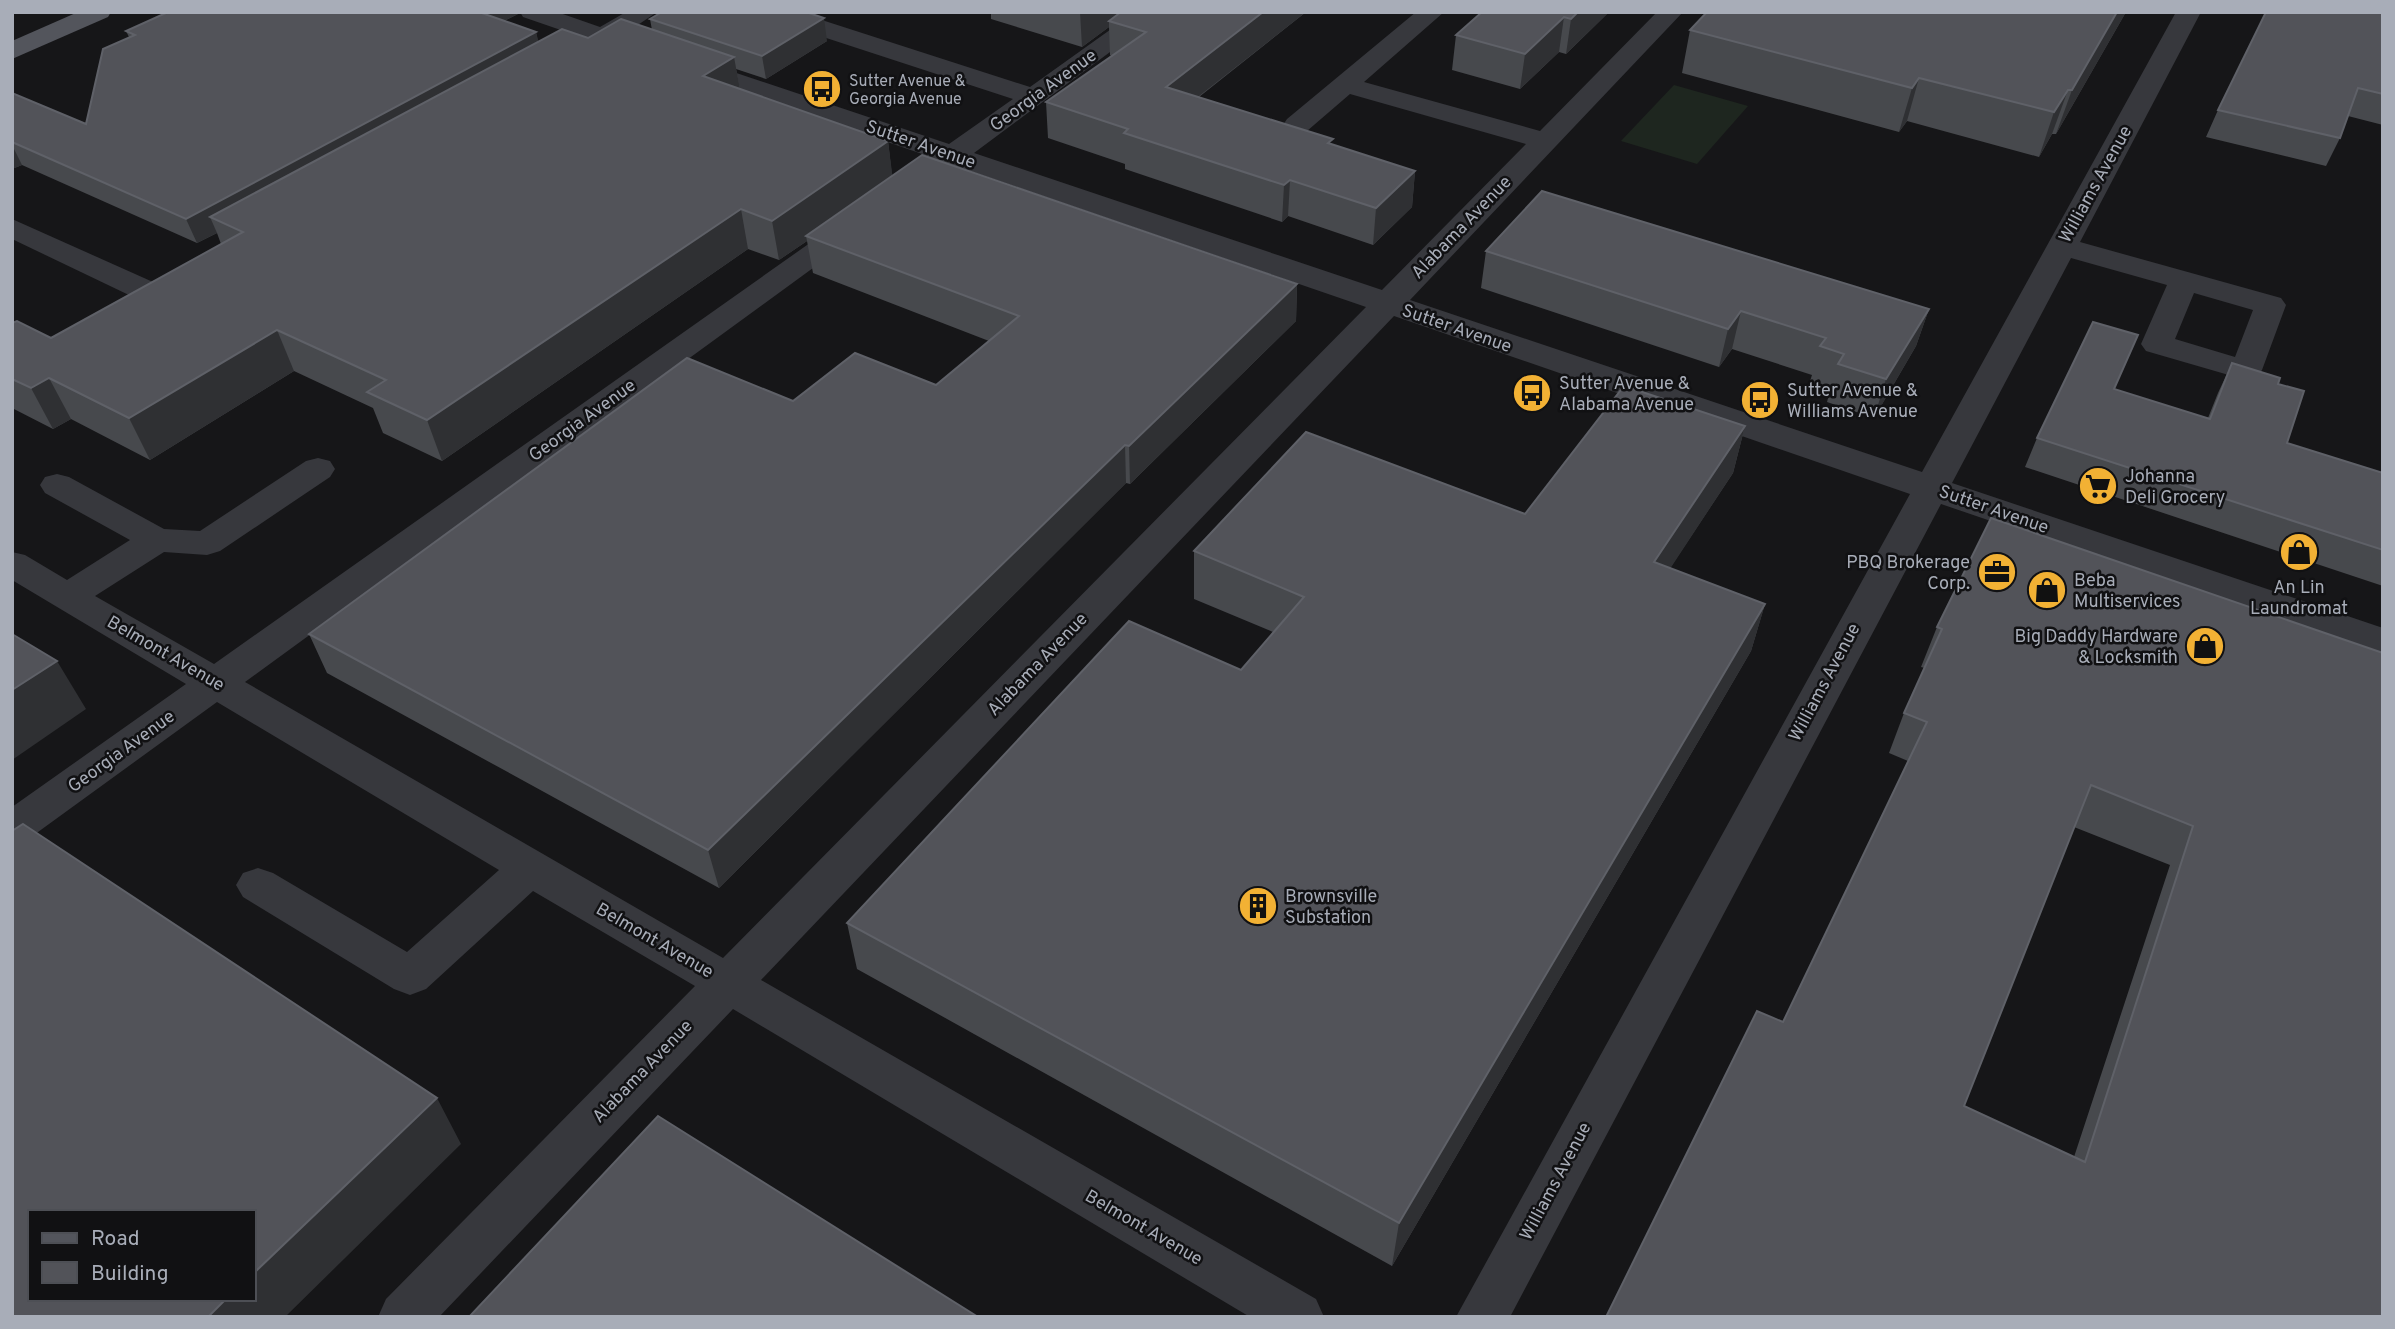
<svg xmlns="http://www.w3.org/2000/svg" width="2395" height="1329" font-family="Overpass,sans-serif">
  <style>
    .green { fill: #1e261f }
    .lines { fill: none; stroke-linecap: round; stroke-linejoin: round }
    .minor { fill: #37383d; fill-rule: evenodd }
    .major { fill: #53555c; fill-rule: evenodd }
    .wall { fill: #47494d; fill-rule: evenodd }
    .shaded-wall { fill: #2f3033 }
    .building { fill: #525359; stroke: #5f6168; stroke-width: 2; fill-rule: evenodd }
    .labels { text-anchor: middle; stroke-width: 5; stroke-linejoin: round; paint-order: stroke }
    .far-poi-label { font-size: 16px; fill: #a8adb8; stroke: #111113; text-anchor: start }
    .street-label { font-size: 18px; fill: #a8adb8; stroke: #111113 }
    .poi-label { font-size: 18px; fill: #a8adb8; stroke: #111113; text-anchor: start }
  </style>
  <rect width="100%" height="100%" fill="#161618"/>
  <path class="green" d="M1674 85 1748 106 1697 164 1621 141Z"/>
  <g class="lines">
    <g class="minor">
      <path d="M520 12H557L600 27 626 12H657L623 35 949 144 1013 99 762 17 759 12H797L1030 87 1135 12H1164L974 153 1382 290 1526 144 1350 94 1307 131H1287L1283 125 1287 119 1416 12H1444L1364 82 1540 131 1657 12H1683L1410 300 1922 472 2176 12H2201L2080 242 2281 298 2286 305 2262 370 2257 377 2246 380 2146 351 2141 344 2167 285 2071 258 1952 483 2383 628V655L1941 504 1510 1317H1456L1910 494 1394 316 761 980 1316 1299 1324 1317H1250L733 1009 439 1317H378L386 1299 695 986 533 891 426 989 410 995 394 989 243 897 236 885 243 873 258 868 273 873 407 952 499 870 217 702 27 840 12 845V807L186 684 12 580V552L25 555 67 580 130 540 45 493 40 485 45 477 57 474 69 477 164 529 200 531 306 461 318 458 330 461 335 469 330 477 220 551 207 555 164 552 95 596 214 664 841 221 851 218 861 221 866 227 861 233 245 682 723 958 1366 307 956 166 937 174 927 172 923 166 931 157 605 45 588 52 579 49 575 44 581 37 523 17ZM2194 293 2253 310 2235 357 2175 339Z"/>
      <path d="M12 219 153 282 157 289 153 296 142 298 131 296 12 239Z"/>
    </g>
    <path class="major" d="M78 12H111L108 17 12 59V41Z"/>
  </g>
  <g class="wall">
    <path d="M991 12H1306L1199 97 1333 145 1415 171 1412 207 1373 245 1288 216 1282 222 1125 169V164L1048 138 1046 102 1112 56 1110 55 1109 27 1082 47 991 19Z"/>
    <path d="M1482 12H1609L1566 54 1559 52 1520 89 1452 70 1456 35Z"/>
    <path d="M2126 12 2056 134H2052L2039 157 1907 121 1899 132 1682 73 1690 30Z"/>
    <path d="M2383 12V125L2348 116 2340 138 2326 166 2206 137 2218 110Z"/>
    <path d="M518 14 504 21 536 32 538 42 588 38 652 30 650 19 827 41 766 79 736 69 740 89 888 141 892 176 1297 284 1296 321 1130 484 1126 483 719 888 327 673 309 634 793 401 936 385 989 341 813 273 807 241 779 260 748 249 442 461 383 433 373 408 294 371 150 460 71 419 53 429 12 408V323L51 338 221 244 217 233 197 243 22 165 12 169V93L86 124 129 37 126 31Z"/>
    <path d="M1486 251 1929 309 1916 346 1874 418 1827 402 1830 391 1809 384 1812 375 1732 349 1719 367 1481 288Z"/>
    <path d="M2138 335 2114 389 2208 418 2218 393 2232 363 2278 384 2287 443 2383 473V586L2025 467 2037 438Z"/>
    <path d="M1745 426 1733 473 1670 568 1765 604 1751 651 1392 1266 857 969 847 923 1241 670 1273 632 1194 599V551L1525 514Z"/>
    <path d="M1937 627 2383 653V1317L1783 1022 1908 761 1889 753 1904 713 1925 668 1921 667ZM2074 827 2170 865 2074 1157 1964 1106Z"/>
  </g>
  <g class="shaded-wall">
    <path d="M474 12H518V14L480 33Z"/>
    <path d="M1080 12H1130L1109 21V27L1082 47Z"/>
    <path d="M1263 12H1306L1166 122V87Z"/>
    <path d="M1578 12H1609L1566 54 1571 19Z"/>
    <path d="M2117 12H2126L2056 134 2072 90Z"/>
    <path d="M1564 17 1559 52 1520 89 1525 54Z"/>
    <path d="M824 18 827 41 766 79 762 56Z"/>
    <path d="M536 32 542 55 210 217 217 233 197 243 186 219Z"/>
    <path d="M734 57 741 95 703 76Z"/>
    <path d="M1919 78 1907 121 1899 132 1912 88Z"/>
    <path d="M2068 90 2052 134 2039 157 2054 112Z"/>
    <path d="M888 141 893 180 806 236 807 241 779 260 772 221Z"/>
    <path d="M12 145 22 165 12 169Z"/>
    <path d="M1415 171 1412 207 1373 245 1376 208Z"/>
    <path d="M1290 180 1288 216 1282 222 1284 185Z"/>
    <path d="M741 209 748 249 442 461 427 420Z"/>
    <path d="M1297 284 1296 321 1130 484 1129 446Z"/>
    <path d="M1929 309 1916 346 1874 418 1886 379Z"/>
    <path d="M1741 311 1732 349 1719 367 1728 329Z"/>
    <path d="M277 330 294 371 150 460 129 418Z"/>
    <path d="M49 378 71 419 53 429 31 388Z"/>
    <path d="M1745 426 1733 473 1643 610 1654 562Z"/>
    <path d="M1125 445 1126 483 719 888 708 850Z"/>
    <path d="M1765 604 1751 651 1392 1266 1399 1223Z"/>
    <path d="M57 661 86 709 12 760V690Z"/>
    <path d="M437 1098 461 1144 285 1317H208L226 1299H254V1273Z"/>
  </g>
  <g class="building">
    <path d="M168 12H479L536 32 186 219 12 142V93L86 124 103 49 135 35 126 31Z"/>
    <path d="M662 12H806L824 18 762 56 650 19Z"/>
    <path d="M1121 12H1263L1166 87 1333 139 1328 143 1415 171 1376 208 1290 180 1284 185 1124 133 1128 129 1046 102 1146 32 1109 21Z"/>
    <path d="M1482 12H1578L1571 19 1564 17 1525 54 1456 35Z"/>
    <path d="M1707 12H2117L2072 90H2068L2054 112 1919 78 1912 88 1690 30Z"/>
    <path d="M2266 12H2383V94L2358 88 2340 138 2218 110Z"/>
    <path d="M621 19 734 57 703 76 888 141 772 221 741 209 427 420 367 392 386 380 277 330 129 418 49 378 31 388 12 379V323L17 321 51 338 243 232 210 217 562 29 588 38Z"/>
    <path d="M922 155 1297 284 1129 446 1125 445 708 850 309 634 687 358 793 401 855 353 936 385 1019 316 806 236Z"/>
    <path d="M1542 191 1929 309 1886 379 1838 364 1844 354 1820 346 1826 338 1741 311 1728 329 1486 251Z"/>
    <path d="M2093 322 2138 335 2114 389 2210 419 2232 363 2280 378 2278 384 2304 391 2287 443 2383 473V550L2037 438Z"/>
    <path d="M1624 386 1745 426 1654 562 1765 604 1399 1223 847 923 1129 621 1241 670 1304 597 1194 551 1306 432 1525 514Z"/>
    <path d="M1991 518 2383 653V1317H1606L1757 1011 1783 1022 1927 722 1904 713 1942 629 1937 627ZM2091 785 2193 826 2085 1162 1964 1106Z"/>
    <path d="M12 634 57 661 12 690Z"/>
    <path d="M23 824 437 1098 254 1273V1212H30V1299H226L208 1317H12V831Z"/>
    <path d="M658 1116 978 1317H469Z"/>
  </g>
  <defs>
    <g id="bus-disc" transform="scale(2.0125)"><circle r="9.5" fill="#f2b134" stroke="#111113"/><path d="M-5-6H5V4H4V6H2V4H-2V6H-4V4H-5ZM-3.5-4V0h7V-4ZM-3.5 1.2v1.5H-2V1.2ZM2 1.2v1.5H3.5V1.2Z" fill="#111"/></g>
    <g id="supermarket-disc" transform="scale(2.0125)"><circle r="9.5" fill="#f2b134" stroke="#111113"/><path d="M-6-5.5h2.5l.6 2H6L4.5 2H-2.5L-4.4-4H-6ZM-1.5 3.2a1.3 1.3 0 1 0 .1 0ZM3 3.2a1.3 1.3 0 1 0 .1 0Z" fill="#111"/></g>
    <g id="shop-disc" transform="scale(2.0125)"><circle r="9.5" fill="#f2b134" stroke="#111113"/><path d="M-5-2.5h2.3a2.7 3.5 0 0 1 5.4 0H5L5.5 6h-11ZM-1.5-2.5h3a1.5 2.3 0 0 0-3 0Z" fill="#111"/></g>
    <g id="office-disc" transform="scale(2.0125)"><circle r="9.5" fill="#f2b134" stroke="#111113"/><path d="M-6-3h4V-5.5h4V-3h4V5H-6ZM-1-4.5V-3h2v-1.5ZM-6 0V1H6V0Z" fill="#111"/></g>
    <g id="building-disc" transform="scale(2.0125)"><circle r="9.5" fill="#f2b134" stroke="#111113"/><path d="M-4-6H4V6H1V3H-1V6H-4ZM-2.5-4.3h1.7v1.8h-1.7ZM.8-4.3h1.7v1.8H.8ZM-2.5-1h1.7V.8h-1.7ZM.8-1h1.7V.8H.8Z" fill="#111"/></g>
  </defs>
  <g fill-rule="evenodd">
    <use href="#bus-disc" x="822" y="89"/>
    <use href="#bus-disc" x="1532" y="393"/>
    <use href="#bus-disc" x="1760" y="400"/>
    <use href="#supermarket-disc" x="2098" y="486"/>
    <use href="#shop-disc" x="2299" y="552"/>
    <use href="#office-disc" x="1997" y="572"/>
    <use href="#shop-disc" x="2047" y="590"/>
    <use href="#shop-disc" x="2205" y="646"/>
    <use href="#building-disc" x="1258" y="906"/>
  </g>
  <g class="labels">
    <g class="far-poi-label">
      <text x="849" y="86">Sutter Avenue &amp;<tspan x="849" dy="18">Georgia Avenue</tspan></text>
    </g>
    <g class="street-label">
      <text transform="translate(1043 90) rotate(-36)" y="6">Georgia Avenue</text>
      <text transform="translate(921 144) rotate(19)" y="6">Sutter Avenue</text>
      <text transform="translate(2095 184) rotate(-61)" y="6">Williams Avenue</text>
      <text transform="translate(1461 227) rotate(-46)" y="6">Alabama Avenue</text>
      <text transform="translate(1457 328) rotate(19)" y="6">Sutter Avenue</text>
      <text transform="translate(582 420) rotate(-36)" y="6">Georgia Avenue</text>
      <text transform="translate(1994 509) rotate(19)" y="6">Sutter Avenue</text>
      <text transform="translate(166 653) rotate(30)" y="6">Belmont Avenue</text>
      <text transform="translate(1037 664) rotate(-46)" y="6">Alabama Avenue</text>
      <text transform="translate(1824 682) rotate(-62)" y="6">Williams Avenue</text>
      <text transform="translate(121 751) rotate(-36)" y="6">Georgia Avenue</text>
      <text transform="translate(655 940) rotate(30)" y="6">Belmont Avenue</text>
      <text transform="translate(642 1071) rotate(-46)" y="6">Alabama Avenue</text>
      <text transform="translate(1555 1181) rotate(-62)" y="6">Williams Avenue</text>
      <text transform="translate(1144 1227) rotate(30)" y="6">Belmont Avenue</text>
    </g>
    <g class="poi-label">
      <text x="1559" y="389">Sutter Avenue &amp;<tspan x="1559" dy="21">Alabama Avenue</tspan></text>
      <text x="1787" y="396">Sutter Avenue &amp;<tspan x="1787" dy="21">Williams Avenue</tspan></text>
      <text x="2125" y="482">Johanna<tspan x="2125" dy="21">Deli Grocery</tspan></text>
      <text x="1970" y="568" text-anchor="end">PBQ Brokerage<tspan x="1970" dy="21">Corp.</tspan></text>
      <text x="2074" y="586">Beba<tspan x="2074" dy="21">Multiservices</tspan></text>
      <text x="2299" y="593" text-anchor="middle">An Lin<tspan x="2299" dy="21">Laundromat</tspan></text>
      <text x="2178" y="642" text-anchor="end">Big Daddy Hardware<tspan x="2178" dy="21">&amp; Locksmith</tspan></text>
      <text x="1285" y="902">Brownsville<tspan x="1285" dy="21">Substation</tspan></text>
    </g>
  </g>
  <rect width="2395" height="1329" fill="none" stroke="#a8adb8" stroke-width="28"/>
  <rect x="28" y="1210" width="228" height="91" fill="#111113" stroke="#4d4f55" stroke-width="2"/>
  <rect x="42" y="1233" width="35" height="10" fill="#53555c" stroke="#4d4f55" stroke-width="2"/>
  <text x="91" y="1245" font-size="21" fill="#a8adb8">Road</text>
  <rect x="42" y="1262" width="35" height="21" fill="#525359" stroke="#4d4f55" stroke-width="2"/>
  <text x="91" y="1280" font-size="21" fill="#a8adb8">Building</text>
</svg>
